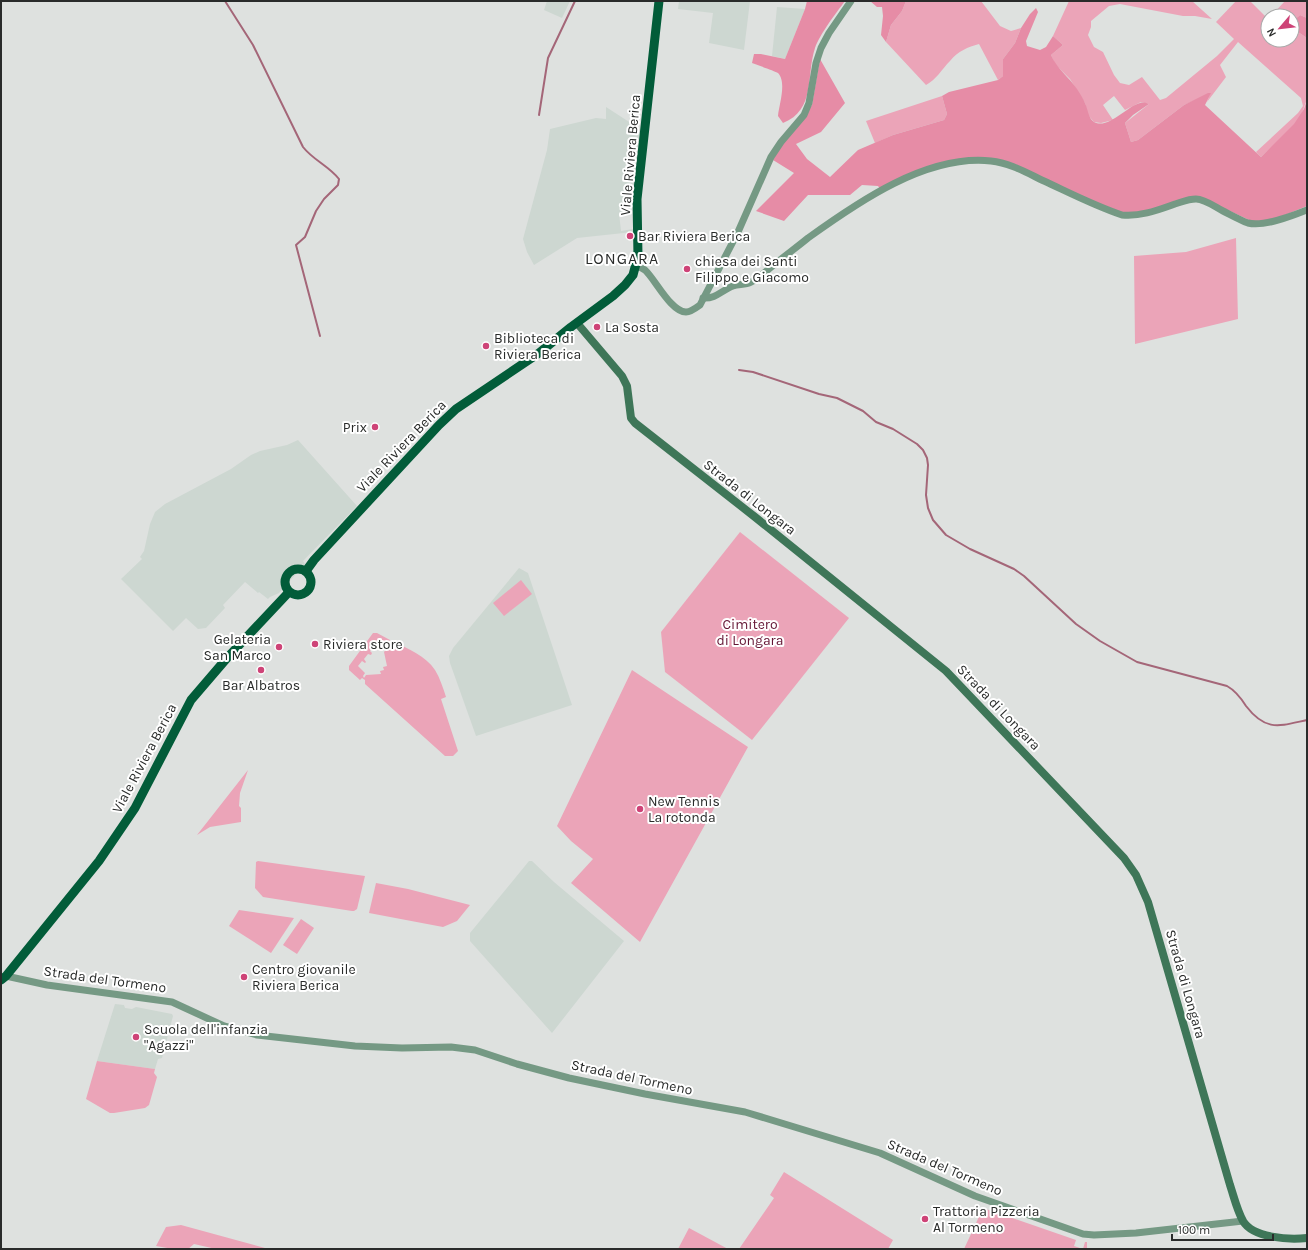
<svg xmlns="http://www.w3.org/2000/svg" width="1308" height="1250" font-family="Karla,sans-serif">
  <style>
    .built { fill: #cdd7d1 }
    .green { fill: #eba4b8 }
    .forest { fill: #e68ca6 }
    .lines { fill: none; stroke-linecap: round; stroke-linejoin: round }
    .stream { stroke: #a46678; stroke-width: 2 }
    .tertiary { stroke: #759984; stroke-width: 7 }
    .secondary { stroke: #3e7658; stroke-width: 8 }
    .primary { stroke: #025c39; stroke-width: 9 }
    .poi-dot { fill: #ce4377; stroke: #fff; stroke-width: 1.5 }
    .labels { text-anchor: middle; stroke-width: 4; stroke-linejoin: round; paint-order: stroke }
    .street-label { font-size: 14px; fill: #292b2a; stroke: #fff }
    .poi-label { font-size: 14px; fill: #292b2a; stroke: #fff; text-anchor: start }
    .park-label { font-size: 14px; fill: #631433; stroke: #fff }
    .quarter-label { font-size: 16px; letter-spacing: 1px; fill: #292b2a; stroke: #fff }
  </style>
  <rect width="100%" height="100%" fill="#dee1df"/>
  <g class="built">
    <path d="M547 1H570L562 18 544 10Z"/>
    <path d="M679 1H750L744 50 709 43 713 13 678 9Z"/>
    <path d="M777 7 805 9 785 59 772 56Z"/>
    <path d="M606 107 640 129 633 199 630 203 628 211 619 213 621 231 633 229V232L577 238 534 265 527 252 523 239 547 150 550 129 596 118 606 119Z"/>
    <path d="M298 440 357 506 303 561 305 564 279 593 270 597 268 599 259 592 258 593 245 582 223 605 225 608 206 628 198 629 186 618 173 631 121 579 142 559 140 557 144 551 150 524 155 512 165 504 231 469 251 455 260 451 287 445Z"/>
    <path d="M519 568 528 573 572 705 476 736 450 663 449 656 453 648Z"/>
    <path d="M529 861H532L554 882 624 941 552 1033 470 941V933Z"/>
    <path d="M115 1004 124 1005 125 1008 132 1009 136 1007 172 1014 173 1016 162 1058 158 1059 155 1069 97 1061Z"/>
  </g>
  <g class="green">
    <path d="M906 1H981L1000 26 1011 31 1021 28 1015 43 1003 59V76L998 80 979 44C968 47 958 51 950 61 942 69 936 80 926 85L886 42 891 25 902 11Z"/>
    <path d="M1069 1H1192L1212 19 1195 16H1183L1120 4 1109 6 1091 21V27L1088 35 1094 47 1103 52 1114 75 1120 83 1129 85 1142 77 1160 100 1166 98 1217 56 1234 39 1216 22 1236 1H1250L1268 19V40H1292V28L1307 38V100C1304 105 1304 110 1301 115 1291 132 1275 143 1261 157L1256 152 1298 113 1303 106 1301 98 1238 42 1220 65 1226 77 1207 102 1210 94 1184 105 1138 140 1131 142 1125 123 1149 104 1141 102 1125 110 1114 96 1103 105 1113 120 1101 123 1094 122 1088 115 1085 103 1070 79 1055 64 1051 55 1063 45 1053 36Z"/>
    <path d="M1285 1H1307V18L1300 15 1292 22V16H1271Z"/>
    <path d="M942 96 947 114 944 120 893 135 875 143 866 121Z"/>
    <path d="M1236 238 1238 319 1135 344 1134 256 1186 252Z"/>
    <path d="M740 532 849 618 752 740 665 672 661 632Z"/>
    <path d="M521 580 532 594 504 616 493 603Z"/>
    <path d="M373 633H377L390 640 381 651 374 646 370 651 372 653 371 655 368 654 364 659 366 662 365 663 362 661 358 666 365 673 363 676 364 678 366 675 381 674 380 671 384 670 383 667 387 666 384 652 393 641C408 649 426 656 435 670 440 678 443 688 446 697L441 699 458 751 453 756H445L365 684V680L362 678 360 680 349 670V666Z"/>
    <path d="M632 670 748 747 640 942 571 883 593 859 571 841 557 826Z"/>
    <path d="M248 770 240 793 239 806 241 808V822L210 827 197 835Z"/>
    <path d="M258 861 365 876 357 909 354 911H352L263 897 255 888 256 862Z"/>
    <path d="M376 883 408 889 470 905 457 921 443 927 369 913Z"/>
    <path d="M239 910 294 918 271 953 229 926Z"/>
    <path d="M301 919 314 928 297 954 283 945Z"/>
    <path d="M97 1061 155 1069 154 1073 157 1077 149 1105 145 1108 114 1113H110L86 1099Z"/>
    <path d="M784 1172 893 1240 888 1249H739L774 1198 770 1195Z"/>
    <path d="M983 1208 1076 1240 1074 1246 1083 1249 1085 1242H1087V1249H964Z"/>
    <path d="M181 1225 265 1248 268 1249H216L194 1244 188 1249H173L156 1246 166 1227Z"/>
    <path d="M689 1228 728 1249H678Z"/>
  </g>
  <g class="forest">
    <path d="M807 1H845C836 13 820 34 815 48 806 75 816 110 783 123L778 116C779 105 787 82 778 73 775 71 757 65 752 63L754 54H761L785 59 805 9Z"/>
    <path d="M870 1H906L902 11 891 25 886 42 881 35 883 16 882 7H877Z"/>
    <path d="M1036 8 1038 12 1026 41 1027 46 1040 50 1046 47 1053 36 1063 45 1051 55C1057 69 1069 77 1077 89 1080 94 1083 98 1085 103 1088 109 1088 118 1094 122 1108 130 1127 106 1140 103 1143 102 1147 103 1149 104L1133 115 1125 123 1131 142 1138 140 1184 105 1208 93H1211L1205 105 1261 157 1294 124 1304 109 1307 100V206L1260 225 1206 200 1198 198 1133 214 1118 212 1001 162 946 164 881 190 878 186 862 185 850 195H808L784 221 756 211 794 173 773 160 783 142 812 105 820 59 845 103 821 132 796 144 807 159 830 177 858 150 893 135 944 120 947 114 942 96 949 92 998 80 1003 76V59L1015 43 1021 28 1030 14Z"/>
    <path d="M1300 15 1307 18V38L1292 28V22Z"/>
  </g>
  <g class="lines">
    <g class="stream">
      <path d="M225 1 253 45 303 147C313 160 329 166 339 179L338 185 324 199 316 211 305 237 296 245 320 336"/>
      <path d="M539 115 548 58 575 1"/>
      <path d="M739 370 753 372 819 394 837 398 863 411 876 422 893 429 917 444 923 450 927 458 928 465 926 495 928 508 933 520 946 535 970 549 1014 569 1024 576 1076 624 1100 641 1137 662 1227 686C1236 691 1241 698 1246 706 1266 732 1279 726 1307 720"/>
    </g>
    <g class="tertiary">
      <path d="M636 266C639 267 642 268 645 270 655 279 671 312 686 312 691 312 696 308 700 305L738 232 771 157 781 142 804 115 809 103 816 63 821 48 829 33 851 1"/>
      <path d="M703 298C716 299 722 290 733 286 739 284 745 285 751 282 760 278 767 270 775 264 786 255 797 247 808 238 858 202 927 154 991 161 1010 163 1027 173 1044 181 1070 193 1095 206 1122 215 1140 217 1158 210 1175 204 1182 202 1188 199 1196 199 1205 199 1215 207 1223 211 1231 215 1240 220 1248 223 1264 227 1292 216 1307 210"/>
      <path d="M6 976 47 985 172 1002 224 1026 257 1035 355 1046 402 1048 451 1047 475 1050 517 1064 569 1078 645 1094 745 1112 880 1153 975 1196 1083 1234 1094 1235 1136 1233 1243 1221"/>
    </g>
    <path class="secondary" d="M577 323 622 376 627 386 631 418 635 423 755 517 946 671 1124 858 1136 875 1148 902 1230 1185C1234 1197 1237 1210 1243 1221 1253 1238 1289 1240 1307 1238"/>
    <g class="primary">
      <circle cx="298" cy="582" r="13"/>
      <path d="M306 571 314 560 439 425 456 409 539 353 571 327 613 296 625 285 633 275 638 256 637 199 659 1"/>
      <path d="M1 980 6 976 99 861 135 808 191 700 227 658 289 592"/>
    </g>
  </g>
  <g class="poi-dot">
    <circle cx="630" cy="236" r="4"/>
    <circle cx="687" cy="269" r="4"/>
    <circle cx="597" cy="327" r="4"/>
    <circle cx="486" cy="346" r="4"/>
    <circle cx="375" cy="427" r="4"/>
    <circle cx="315" cy="644" r="4"/>
    <circle cx="279" cy="647" r="4"/>
    <circle cx="261" cy="670" r="4"/>
    <circle cx="640" cy="809" r="4"/>
    <circle cx="244" cy="977" r="4"/>
    <circle cx="136" cy="1037" r="4"/>
    <circle cx="925" cy="1219" r="4"/>
  </g>
  <g class="labels">
    <g class="street-label">
      <text transform="translate(630 155) rotate(-85)" y="5">Viale Riviera Berica</text>
      <text transform="translate(401 446) rotate(-46)" y="5">Viale Riviera Berica</text>
      <text transform="translate(750 497) rotate(38)" y="5">Strada di Longara</text>
      <text transform="translate(999 707) rotate(46)" y="5">Strada di Longara</text>
      <text transform="translate(144 758) rotate(-62)" y="5">Viale Riviera Berica</text>
      <text transform="translate(105 979) rotate(8)" y="5">Strada del Tormeno</text>
      <text transform="translate(1186 984) rotate(74)" y="5">Strada di Longara</text>
      <text transform="translate(632 1077) rotate(12)" y="5">Strada del Tormeno</text>
      <text transform="translate(945 1167) rotate(23)" y="5">Strada del Tormeno</text>
    </g>
    <g class="poi-label">
      <text x="638" y="241">Bar Riviera Berica</text>
      <text x="695" y="266">chiesa dei Santi<tspan x="695" dy="16">Filippo e Giacomo</tspan></text>
      <text x="605" y="332">La Sosta</text>
      <text x="494" y="343">Biblioteca di<tspan x="494" dy="16">Riviera Berica</tspan></text>
      <text x="367" y="432" text-anchor="end">Prix</text>
      <text x="271" y="644" text-anchor="end">Gelateria<tspan x="271" dy="16">San Marco</tspan></text>
      <text x="323" y="649">Riviera store</text>
      <text x="261" y="690" text-anchor="middle">Bar Albatros</text>
      <text x="648" y="806">New Tennis<tspan x="648" dy="16">La rotonda</tspan></text>
      <text x="252" y="974">Centro giovanile<tspan x="252" dy="16">Riviera Berica</tspan></text>
      <text x="144" y="1034">Scuola dell'infanzia<tspan x="144" dy="16">"Agazzi"</tspan></text>
      <text x="933" y="1216">Trattoria Pizzeria<tspan x="933" dy="16">Al Tormeno</tspan></text>
    </g>
    <g class="park-label">
      <text x="750" y="629">Cimitero<tspan x="750" dy="16">di Longara</tspan></text>
    </g>
    <g class="quarter-label">
      <text x="622" y="264">LONGARA</text>
    </g>
  </g>
  <rect width="1308" height="1250" fill="none" stroke="#292b2a" stroke-width="4"/>
  <g transform="translate(1280 28) rotate(242)"><circle r="19" fill="#ffffff" stroke="#a9aaaa"/>
  <path d="M0-3L7 15L0 10L-7 15Z" fill="#ce4377"/>
  <text y="-6" font-size="11" font-weight="bold" text-anchor="middle" fill="#292b2a">N</text>
  </g>
  <path d="M1172 1234v6h101v-6" fill="none" stroke="#292b2a" stroke-width="2"/>
  <text x="1178" y="1234" font-size="12" fill="#292b2a" stroke="#ffffff" stroke-width="3" paint-order="stroke">100 m</text>
</svg>
